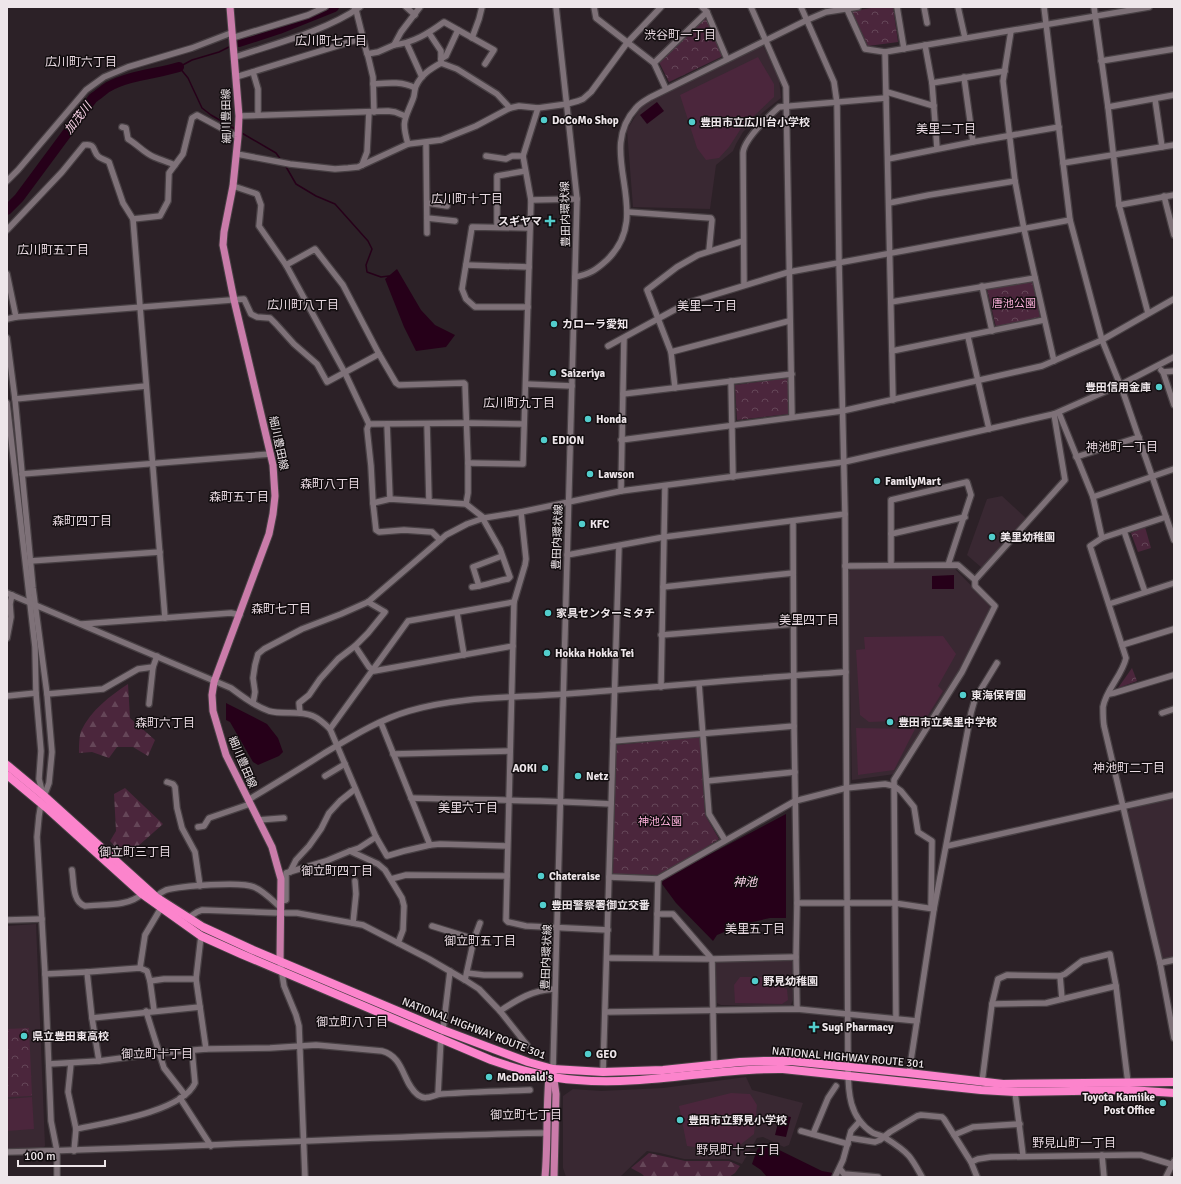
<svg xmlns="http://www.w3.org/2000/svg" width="1181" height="1184" font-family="Signika,'Noto Sans JP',sans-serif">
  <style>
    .built { fill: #392832 }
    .forest { fill: url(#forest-firs) }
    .park { fill: url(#park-crowns) }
    .garden { fill: #4b263c }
    .water { fill: #260019 }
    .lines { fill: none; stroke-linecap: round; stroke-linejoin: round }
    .stream { stroke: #260019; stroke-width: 1.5 }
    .river { stroke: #260019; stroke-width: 10 }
    .minor-casing { stroke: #484044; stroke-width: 8 }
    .major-casing { stroke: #484044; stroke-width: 9 }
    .highway-casing { stroke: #484044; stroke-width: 10 }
    .minor { stroke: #7e7178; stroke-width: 5.5 }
    .major { stroke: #ca7caa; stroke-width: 7 }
    .highway { stroke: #fc84cc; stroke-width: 8 }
    .poi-dot { fill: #52cdcc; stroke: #120d0f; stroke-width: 1.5 }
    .labels { text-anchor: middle; stroke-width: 3; stroke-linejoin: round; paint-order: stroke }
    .street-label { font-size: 11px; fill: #eee6ea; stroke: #120d0f }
    .poi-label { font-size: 11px; font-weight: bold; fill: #eee6ea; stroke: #120d0f; text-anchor: start }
    .park-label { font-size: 11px; fill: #fbb0da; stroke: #120d0f }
    .neighbourhood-label { font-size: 12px; fill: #e8d9e1; stroke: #120d0f }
    .water-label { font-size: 12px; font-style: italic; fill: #f9d2e7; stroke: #120d0f }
  </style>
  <defs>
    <pattern id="forest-firs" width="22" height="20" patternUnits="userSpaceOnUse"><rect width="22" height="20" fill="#4b263c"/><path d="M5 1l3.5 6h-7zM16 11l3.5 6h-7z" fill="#654658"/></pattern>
    <pattern id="park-crowns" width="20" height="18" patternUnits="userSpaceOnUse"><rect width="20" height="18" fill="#4b263c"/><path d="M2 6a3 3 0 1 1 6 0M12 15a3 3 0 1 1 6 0" fill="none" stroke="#654658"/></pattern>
  </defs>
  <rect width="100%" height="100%" fill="#2c2127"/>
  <g class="built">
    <path d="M763 45 779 79 781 98 762 113 743 132 736 144 733 151 716 165 710 209 633 207 627 130 641 107 656 96Z"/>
    <path d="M1002 496 1027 519 982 568 967 555 987 499Z"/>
    <path d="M851 569H955L992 607 961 670 895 774 852 780 848 574Z"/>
    <path d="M1174 798V957L1164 960 1162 958 1128 812 1131 808Z"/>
    <path d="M36 924 45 1146 42 1149H7V926Z"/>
    <path d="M718 960H793V1000L790 1007 721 1005 717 1003 715 961Z"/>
    <path d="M746 1077 752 1090 803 1103 789 1145 784 1147 763 1137 757 1138 742 1164 729 1159H684L660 1153 647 1151 620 1177H566L563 1168V1096L573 1089 601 1091 663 1088Z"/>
  </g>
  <g class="forest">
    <path d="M128 684 130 718 155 740 148 756 133 747H117L109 758 92 752 79 753C79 747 79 737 81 731 91 710 110 696 128 684Z"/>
    <path d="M125 788 163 824 128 855 118 850 110 841 116 831 114 794Z"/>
    <path d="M649 1153 685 1161H729L740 1166 735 1173 729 1177H645L642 1174 631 1168Z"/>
  </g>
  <g class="park">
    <path d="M878 7H893L898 42 868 46 852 11Z"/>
    <path d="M703 18 707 20 722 55 721 57 669 82 659 62Z"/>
    <path d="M1032 281 1040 317 996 327 987 289Z"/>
    <path d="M788 378 789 414 737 420 735 385Z"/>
    <path d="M1145 527 1151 548 1138 552 1131 533Z"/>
    <path d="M1132 668 1137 681 1118 688Z"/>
    <path d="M699 737 700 738 705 815 719 839 681 863 657 875 613 874 616 745Z"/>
    <path d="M29 1028 32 1096 7 1097V1029Z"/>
  </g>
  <g class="garden">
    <path d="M758 57 774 84V97L742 127 729 147 719 158 706 160 697 148 680 95Z"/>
    <path d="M943 636 956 654 938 686 943 691 925 720 869 722 860 715 856 650 865 649 864 637Z"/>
    <path d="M856 728 915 729 894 770 858 775Z"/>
    <path d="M740 977H776V979H784V988L787 989 788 1000 782 1004 735 1003 734 985Z"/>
    <path d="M731 1093 750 1094 757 1105 754 1134 731 1152 687 1146 679 1106Z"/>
    <path d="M32 1097 34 1129 7 1131V1099Z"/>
  </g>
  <g class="water">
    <path d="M657 102 664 111 647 124 640 115Z"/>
    <path d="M397 269 421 310 435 325 455 335 446 347 416 351 404 327 385 279Z"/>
    <path d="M954 575V589H932V576Z"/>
    <path d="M226 703 267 724 278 738 283 752 279 756 258 765 253 762 230 722 226 720Z"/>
    <path d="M786 814V918H770L744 924 717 935 713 941 676 903 662 884 663 879Z"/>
    <path d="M780 1115 791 1117 786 1137 775 1135Z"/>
    <path d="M763 1143 769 1145 822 1171 833 1173 831 1177H767L761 1170 752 1164 757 1150Z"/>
  </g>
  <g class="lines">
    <g class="stream">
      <path d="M231 46 219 52 192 60 179 67 188 78 202 108 211 115 235 129"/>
      <path d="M240 132 276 153 281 160"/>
      <path d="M285 165 296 184 316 196 335 204 368 241 372 249 366 265 367 272 381 277 389 276"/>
    </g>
    <g class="river">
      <path d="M239 42 279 29 334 7"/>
      <path d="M7 210 19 198 93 98C98 95 103 90 108 87 130 75 156 74 179 67"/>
    </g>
    <g class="minor-casing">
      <g id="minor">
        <path d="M354 7 356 10 367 54 378 52 394 45 401 32 420 7"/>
        <path d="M406 7 415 15"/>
        <path d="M594 7 596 18 654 63 666 89"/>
        <path d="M702 7 707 12 727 59"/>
        <path d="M751 7 786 87 792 417"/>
        <path d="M801 7 834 82 837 103 839 262 845 514 848 1067C848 1092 849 1118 873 1133 877 1135 881 1135 884 1137 892 1142 903 1149 909 1156 914 1162 918 1170 922 1177"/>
        <path d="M846 7 865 49 885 52 1149 7"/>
        <path d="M897 7 904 49"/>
        <path d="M924 7 927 23"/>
        <path d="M958 7 965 38"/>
        <path d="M1044 7 1070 220 1102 340 1123 392 1174 540"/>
        <path d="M1094 7 1108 107 1119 205 1148 313"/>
        <path d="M1011 31 1003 81 1015 181 1024 229 1054 361"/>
        <path d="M429 33 441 51V61"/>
        <path d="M232 38 308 15 325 7"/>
        <path d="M472 38 479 19 482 7"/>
        <path d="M407 44 422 77"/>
        <path d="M394 45C413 43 429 33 444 22L494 50 485 64"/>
        <path d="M925 45 932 83 937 148"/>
        <path d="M367 52 373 77 374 112"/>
        <path d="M885 52 893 400"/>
        <path d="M235 57C274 44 326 31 360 7"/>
        <path d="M441 59 446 56 458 30"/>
        <path d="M1101 61 1174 49"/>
        <path d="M654 63 707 12"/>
        <path d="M253 72 258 89V115"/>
        <path d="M236 77 363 38"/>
        <path d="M964 77 973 142"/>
        <path d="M932 83 1005 71"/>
        <path d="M373 84C387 83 402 81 415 88"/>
        <path d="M887 92 934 106"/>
        <path d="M1155 99 1162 147"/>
        <path d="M1108 107 1174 95"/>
        <path d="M239 116 388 111 395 112 405 116"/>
        <path d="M122 127 126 128 128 139C137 144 144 153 154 157 161 160 168 162 175 165"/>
        <path d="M426 143 427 233"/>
        <path d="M408 144C401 120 405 120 413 99 415 95 414 90 416 86 421 75 430 69 441 63L457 69 497 94 510 108"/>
        <path d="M237 154 290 164 335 169 348 168 358 167 408 144 441 140 476 126 510 108 519 106 538 108 567 104 578 101 583 99 591 92 627 43 661 7"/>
        <path d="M486 156 506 159 512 156H523"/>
        <path d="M888 159 973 142 1059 127"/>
        <path d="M1063 163 1174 145"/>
        <path d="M362 165 367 152 369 112"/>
        <path d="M7 181 18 170 86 90 104 77 128 67 192 48 231 33"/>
        <path d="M233 186 257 194 261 205 259 226 286 265 345 373 369 424 467 423 524 424"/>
        <path d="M1164 196 1174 235"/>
        <path d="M531 200 577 199"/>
        <path d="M427 203 447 206"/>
        <path d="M889 203 929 195 1015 181"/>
        <path d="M1119 205 1174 195"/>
        <path d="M628 212 711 218 712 220 709 251"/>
        <path d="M427 218 455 221"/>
        <path d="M497 227V176L525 171"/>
        <path d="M7 230 62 172 84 145C97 143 92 152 99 157 102 159 106 160 109 162L123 203 133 219"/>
        <path d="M286 265 315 249 343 285 379 354 396 383 399 385 464 383 465 384 468 463V493L466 504"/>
        <path d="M466 265 529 267"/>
        <path d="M7 274 16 317"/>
        <path d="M575 277C590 274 596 270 607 260 656 213 594 153 636 108 640 103 646 100 651 97L807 20 826 12 858 7"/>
        <path d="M744 285 743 153C744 139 768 117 779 107L886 98"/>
        <path d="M982 286 992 331"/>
        <path d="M891 302 1035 278"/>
        <path d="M528 307H475L466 299 462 289 472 227 530 228"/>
        <path d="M7 319 16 317 244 299 251 314 257 317 270 318 276 324 294 344 317 364 327 382 379 354"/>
        <path d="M968 337 989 429"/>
        <path d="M7 338 15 399 33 588 47 694 52 752 49 783 41 804 39 816 37 837 45 974 51 1121 57 1151V1177"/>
        <path d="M608 346 687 303 789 272 1070 220"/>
        <path d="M892 351 1044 320"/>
        <path d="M671 352 789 321"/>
        <path d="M1161 370 1163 372 1174 371"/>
        <path d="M1163 372 1174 405"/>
        <path d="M731 381 733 477"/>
        <path d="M526 384 572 386"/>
        <path d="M675 388 671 352 647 290 677 267 698 255 743 241"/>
        <path d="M623 394 792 374"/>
        <path d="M15 399 146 386"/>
        <path d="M7 403 35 647 36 693 41 751 39 779 43 795"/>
        <path d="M1059 413 1093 497 1102 538"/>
        <path d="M369 424 367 429 371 466 373 503"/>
        <path d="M387 424 390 499"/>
        <path d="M427 424 429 501"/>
        <path d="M621 440 842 411 1042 366 1102 340 1174 299"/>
        <path d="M1076 457 1139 437"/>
        <path d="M468 463 523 464 531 200 523 156 538 108"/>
        <path d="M22 474 271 454"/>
        <path d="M621 491 624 338"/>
        <path d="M1093 497 1174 469"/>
        <path d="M521 512 526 559 525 565 514 602 506 920 508 922 526 926 608 930"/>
        <path d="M1166 517 1102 538 1090 546 1126 658C1122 676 1106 689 1103 707 1103 714 1103 720 1104 726L1160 963 1174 1038"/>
        <path d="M793 521 794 726 797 903 796 957 797 1009"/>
        <path d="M1124 531 1145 592"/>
        <path d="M891 534 965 517"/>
        <path d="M440 540 432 532 404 530 379 532 376 530 373 503 390 499 466 504 484 518"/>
        <path d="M567 555 664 537 845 514"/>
        <path d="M30 561 160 552"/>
        <path d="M891 565V500L967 482 971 495 948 565"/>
        <path d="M845 566 958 565 975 580"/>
        <path d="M479 586 473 567 502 556"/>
        <path d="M472 587C484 586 496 581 508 579L510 577 500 549 483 519"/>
        <path d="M663 587 793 573"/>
        <path d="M7 593 231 688C243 697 255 706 269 711 283 715 300 710 313 716 320 719 325 724 330 729L376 837 387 856 404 851 430 845 440 844 507 846"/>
        <path d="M1109 604 1174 583"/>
        <path d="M457 613 464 655"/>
        <path d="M165 618 133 219 160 216 168 201 169 173 183 154 192 118 197 115 238 137"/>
        <path d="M82 624 231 613 240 615"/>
        <path d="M661 635 794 624"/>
        <path d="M7 638 11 617 10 604 12 595"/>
        <path d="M1122 645 1174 629"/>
        <path d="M355 646 369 667 374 671 513 646"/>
        <path d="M699 684 709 814 725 840"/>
        <path d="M661 687 665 486"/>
        <path d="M47 694 103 689 138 669 153 667 157 656"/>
        <path d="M1109 694 1114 693 1174 675"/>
        <path d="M7 696 36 693"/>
        <path d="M253 703 255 692 253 678 255 665 258 654 264 649 302 629 341 614 368 602 446 535 467 524 484 518 521 512 621 491 844 462 1054 414 1120 385 1174 357"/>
        <path d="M149 704 153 667"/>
        <path d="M300 713 299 703 309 695 320 679 338 659 355 646 368 633 385 612 368 602"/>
        <path d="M1162 713 1174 709"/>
        <path d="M381 723 430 845"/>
        <path d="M330 729 408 621 514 602"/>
        <path d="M613 741 794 726"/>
        <path d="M393 754 510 751"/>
        <path d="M325 776 345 764"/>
        <path d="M707 781 795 772"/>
        <path d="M167 782 173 784 175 787 177 808 182 828 195 852 200 886"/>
        <path d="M411 798C478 800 545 800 611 804"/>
        <path d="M248 800C273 785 298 770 323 754 350 738 378 720 409 711 459 696 513 698 565 694 658 687 752 678 846 672"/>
        <path d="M258 820 284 818"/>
        <path d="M198 827 204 826 209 818 250 804"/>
        <path d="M947 846 1174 795"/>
        <path d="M350 851 359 848 376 837"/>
        <path d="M72 870C74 882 72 902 85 906 103 904 128 907 142 894"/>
        <path d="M290 872 296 860 309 846 321 829 329 813 340 801 355 789"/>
        <path d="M609 877 658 879 795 801 846 788 885 784 894 786 901 791 914 807 918 832 932 841 931 908"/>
        <path d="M391 879 406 875 507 876"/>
        <path d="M156 897C159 894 161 892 166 890 181 886 241 881 254 887 264 891 273 901 281 908"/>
        <path d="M281 901 286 900V873L326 861 350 851 378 864 385 870 402 898 404 906 403 930 398 943"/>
        <path d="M797 903H894L934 909"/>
        <path d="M657 914H673L712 959 714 1065"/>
        <path d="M188 918 197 912 202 910 280 913H297L363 925 429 959 465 980 479 989 500 1011C518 999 533 990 554 989"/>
        <path d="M7 920 42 919"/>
        <path d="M353 923 356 894 355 881"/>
        <path d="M432 926 474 939"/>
        <path d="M201 936 196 979 206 1049"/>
        <path d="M607 958 712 959 796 957"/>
        <path d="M656 958 658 879"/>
        <path d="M280 961 284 986 296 1015 299 1026 305 1177"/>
        <path d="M1160 963 1174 960"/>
        <path d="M140 968 145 935 161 908"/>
        <path d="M467 973 484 975H520"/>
        <path d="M45 974 87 972"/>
        <path d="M1060 976 1062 999"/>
        <path d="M465 980 474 939 480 923"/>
        <path d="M150 981 154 1010"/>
        <path d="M992 1004 998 979 1007 975 1060 976 1065 974 1082 961 1110 954 1116 986 1128 1083"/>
        <path d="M146 1011 164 1068 185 1095"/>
        <path d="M500 1011 527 1045"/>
        <path d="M606 1012 797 1009 917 1021"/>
        <path d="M92 1018 200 1007"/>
        <path d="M896 1019 894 780 962 672 995 606 975 586V580L1065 480 1054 414"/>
        <path d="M443 1030 450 971"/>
        <path d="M99 1061 92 1018 87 972 140 968 147 971 150 981 164 979H196"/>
        <path d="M71 1063 68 1092 76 1129 74 1151"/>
        <path d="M49 1064 99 1061 160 1053 206 1049 270 1048 316 1045 382 1051C405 1057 402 1083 418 1095 426 1101 433 1095 441 1094 471 1092 500 1091 530 1090"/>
        <path d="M553 1069 577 199 556 7"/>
        <path d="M603 1072 619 546"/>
        <path d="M909 1073 934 909 971 713 975 699 997 663"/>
        <path d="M982 1082 992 1004 1046 1003 1116 986"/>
        <path d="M1015 1092 1023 1155"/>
        <path d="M438 1094 441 1037"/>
        <path d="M180 1098 211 1146"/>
        <path d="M76 1129C105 1123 182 1112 195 1083L192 1051"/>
        <path d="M801 1131 848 1144"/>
        <path d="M813 1134 828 1098 836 1086"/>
        <path d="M954 1135 973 1127 1020 1124"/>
        <path d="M850 1138 875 1142 880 1140 890 1132 917 1116 921 1115 942 1117 944 1119 971 1162 977 1177"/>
        <path d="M7 1152C187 1148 367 1136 547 1133"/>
        <path d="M1102 1155 1104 1177"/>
        <path d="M971 1162 978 1159 991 1157 1130 1155H1141L1174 1165"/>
        <path d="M840 1169 844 1174 878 1177"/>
        <path d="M835 1177 843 1160 851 1131 860 1121"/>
        <path d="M1166 1177 1174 1161"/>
      </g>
    </g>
    <g class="major-casing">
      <g id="major">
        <path d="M230 7 239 116 238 137 233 186 224 232 223 245 234 300 273 465 275 496 273 514 269 534 214 682 212 695 213 711 226 755 272 847 277 865 281 879 280 961"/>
        <path d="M553 1073 556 1094 554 1177"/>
        <path d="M545 1177C548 1144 546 1110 549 1077L551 1072"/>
      </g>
    </g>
    <g class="highway-casing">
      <g id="highway">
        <path d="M7 765 43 795 156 897 203 927 253 950 443 1030 528 1062 553 1069 603 1072 663 1070 740 1062 765 1061H791L909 1073 1003 1084 1174 1082"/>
        <path d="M7 775 49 810 142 894 201 936 241 954 491 1060C520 1070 547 1078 577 1080 646 1086 714 1068 783 1069L981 1090 1015 1092 1129 1090 1174 1093"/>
      </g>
    </g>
    <use href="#minor" class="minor"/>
    <use href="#major" class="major"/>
    <use href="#highway" class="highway"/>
  </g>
  <g class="poi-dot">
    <circle cx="544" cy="120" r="4"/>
    <circle cx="692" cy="122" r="4"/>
    <path d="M548 215h4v4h4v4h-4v4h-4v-4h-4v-4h4z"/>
    <circle cx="554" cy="324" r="4"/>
    <circle cx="553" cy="373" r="4"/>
    <circle cx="1159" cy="387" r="4"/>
    <circle cx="588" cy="419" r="4"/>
    <circle cx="544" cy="440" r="4"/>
    <circle cx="590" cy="474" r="4"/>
    <circle cx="877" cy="481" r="4"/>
    <circle cx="582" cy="524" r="4"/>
    <circle cx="992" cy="537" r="4"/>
    <circle cx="548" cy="613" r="4"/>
    <circle cx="547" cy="653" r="4"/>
    <circle cx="963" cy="695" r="4"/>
    <circle cx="890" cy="722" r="4"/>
    <circle cx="545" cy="768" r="4"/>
    <circle cx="578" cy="776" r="4"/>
    <circle cx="541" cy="876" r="4"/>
    <circle cx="543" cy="905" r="4"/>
    <circle cx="755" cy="981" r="4"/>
    <path d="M812 1021h4v4h4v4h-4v4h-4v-4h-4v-4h4z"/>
    <circle cx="24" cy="1036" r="4"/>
    <circle cx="588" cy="1054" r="4"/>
    <circle cx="489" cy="1077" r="4"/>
    <circle cx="1163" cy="1103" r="4"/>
    <circle cx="680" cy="1120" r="4"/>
  </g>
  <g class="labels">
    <g class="street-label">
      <text transform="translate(226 116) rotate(-91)" y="4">細川豊田線</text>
      <text transform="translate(565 214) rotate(-91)" y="4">豊田内環状線</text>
      <text transform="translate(279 443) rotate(78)" y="4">細川豊田線</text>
      <text transform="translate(557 537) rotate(-88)" y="4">豊田内環状線</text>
      <text transform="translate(243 762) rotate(67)" y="4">細川豊田線</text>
      <text transform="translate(546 957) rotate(-88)" y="4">豊田内環状線</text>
      <text transform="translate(474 1028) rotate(21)" y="4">NATIONAL HIGHWAY ROUTE 301</text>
      <text transform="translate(848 1057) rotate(5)" y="4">NATIONAL HIGHWAY ROUTE 301</text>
    </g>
    <g class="poi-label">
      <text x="552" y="124">DoCoMo Shop</text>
      <text x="700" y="126">豊田市立広川台小学校</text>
      <text x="542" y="225" text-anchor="end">スギヤマ</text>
      <text x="562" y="328">カローラ愛知</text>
      <text x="561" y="377">Saizeriya</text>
      <text x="1151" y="391" text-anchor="end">豊田信用金庫</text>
      <text x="596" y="423">Honda</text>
      <text x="552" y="444">EDION</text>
      <text x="598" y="478">Lawson</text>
      <text x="885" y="485">FamilyMart</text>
      <text x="590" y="528">KFC</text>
      <text x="1000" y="541">美里幼稚園</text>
      <text x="556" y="617">家具センターミタチ</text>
      <text x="555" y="657">Hokka Hokka Tei</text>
      <text x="971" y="699">東海保育園</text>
      <text x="898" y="726">豊田市立美里中学校</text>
      <text x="537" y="772" text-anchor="end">AOKI</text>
      <text x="586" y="780">Netz</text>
      <text x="549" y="880">Chateraise</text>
      <text x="551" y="909">豊田警察署御立交番</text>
      <text x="763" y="985">野見幼稚園</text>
      <text x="822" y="1031">Sugi Pharmacy</text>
      <text x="32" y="1040">県立豊田東高校</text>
      <text x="596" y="1058">GEO</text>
      <text x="497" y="1081">McDonald's</text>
      <text x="1155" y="1101" text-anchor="end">Toyota Kamiike<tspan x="1155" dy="13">Post Office</tspan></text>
      <text x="688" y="1124">豊田市立野見小学校</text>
    </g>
    <g class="park-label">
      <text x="1014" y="307">唐池公園</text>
      <text x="660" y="825">神池公園</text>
    </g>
    <g class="neighbourhood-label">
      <text x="680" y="39">渋谷町一丁目</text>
      <text x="331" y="45">広川町七丁目</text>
      <text x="81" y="66">広川町六丁目</text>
      <text x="946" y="133">美里二丁目</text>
      <text x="467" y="203">広川町十丁目</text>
      <text x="53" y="254">広川町五丁目</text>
      <text x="303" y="309">広川町八丁目</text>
      <text x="707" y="310">美里一丁目</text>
      <text x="519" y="407">広川町九丁目</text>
      <text x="1122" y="451">神池町一丁目</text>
      <text x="330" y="488">森町八丁目</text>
      <text x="239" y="501">森町五丁目</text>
      <text x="82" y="525">森町四丁目</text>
      <text x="281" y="613">森町七丁目</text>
      <text x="809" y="624">美里四丁目</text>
      <text x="165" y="727">森町六丁目</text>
      <text x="1129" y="772">神池町二丁目</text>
      <text x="468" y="812">美里六丁目</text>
      <text x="135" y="856">御立町三丁目</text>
      <text x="337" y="875">御立町四丁目</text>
      <text x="755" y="933">美里五丁目</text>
      <text x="480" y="945">御立町五丁目</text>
      <text x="352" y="1026">御立町八丁目</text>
      <text x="157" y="1058">御立町十丁目</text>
      <text x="526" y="1119">御立町七丁目</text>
      <text x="1074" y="1147">野見山町一丁目</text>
      <text x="738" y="1154">野見町十二丁目</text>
    </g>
    <g class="water-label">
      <text transform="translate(78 118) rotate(-52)" y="4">加茂川</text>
      <text x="745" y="886">神池</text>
    </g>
  </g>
  <rect width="1181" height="1184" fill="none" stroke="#eee6ea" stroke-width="16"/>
  <path d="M18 1160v6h87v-6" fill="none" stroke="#eee6ea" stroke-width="2"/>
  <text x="24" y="1160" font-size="12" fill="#eee6ea" stroke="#120d0f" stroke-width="3" paint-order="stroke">100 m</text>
</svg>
